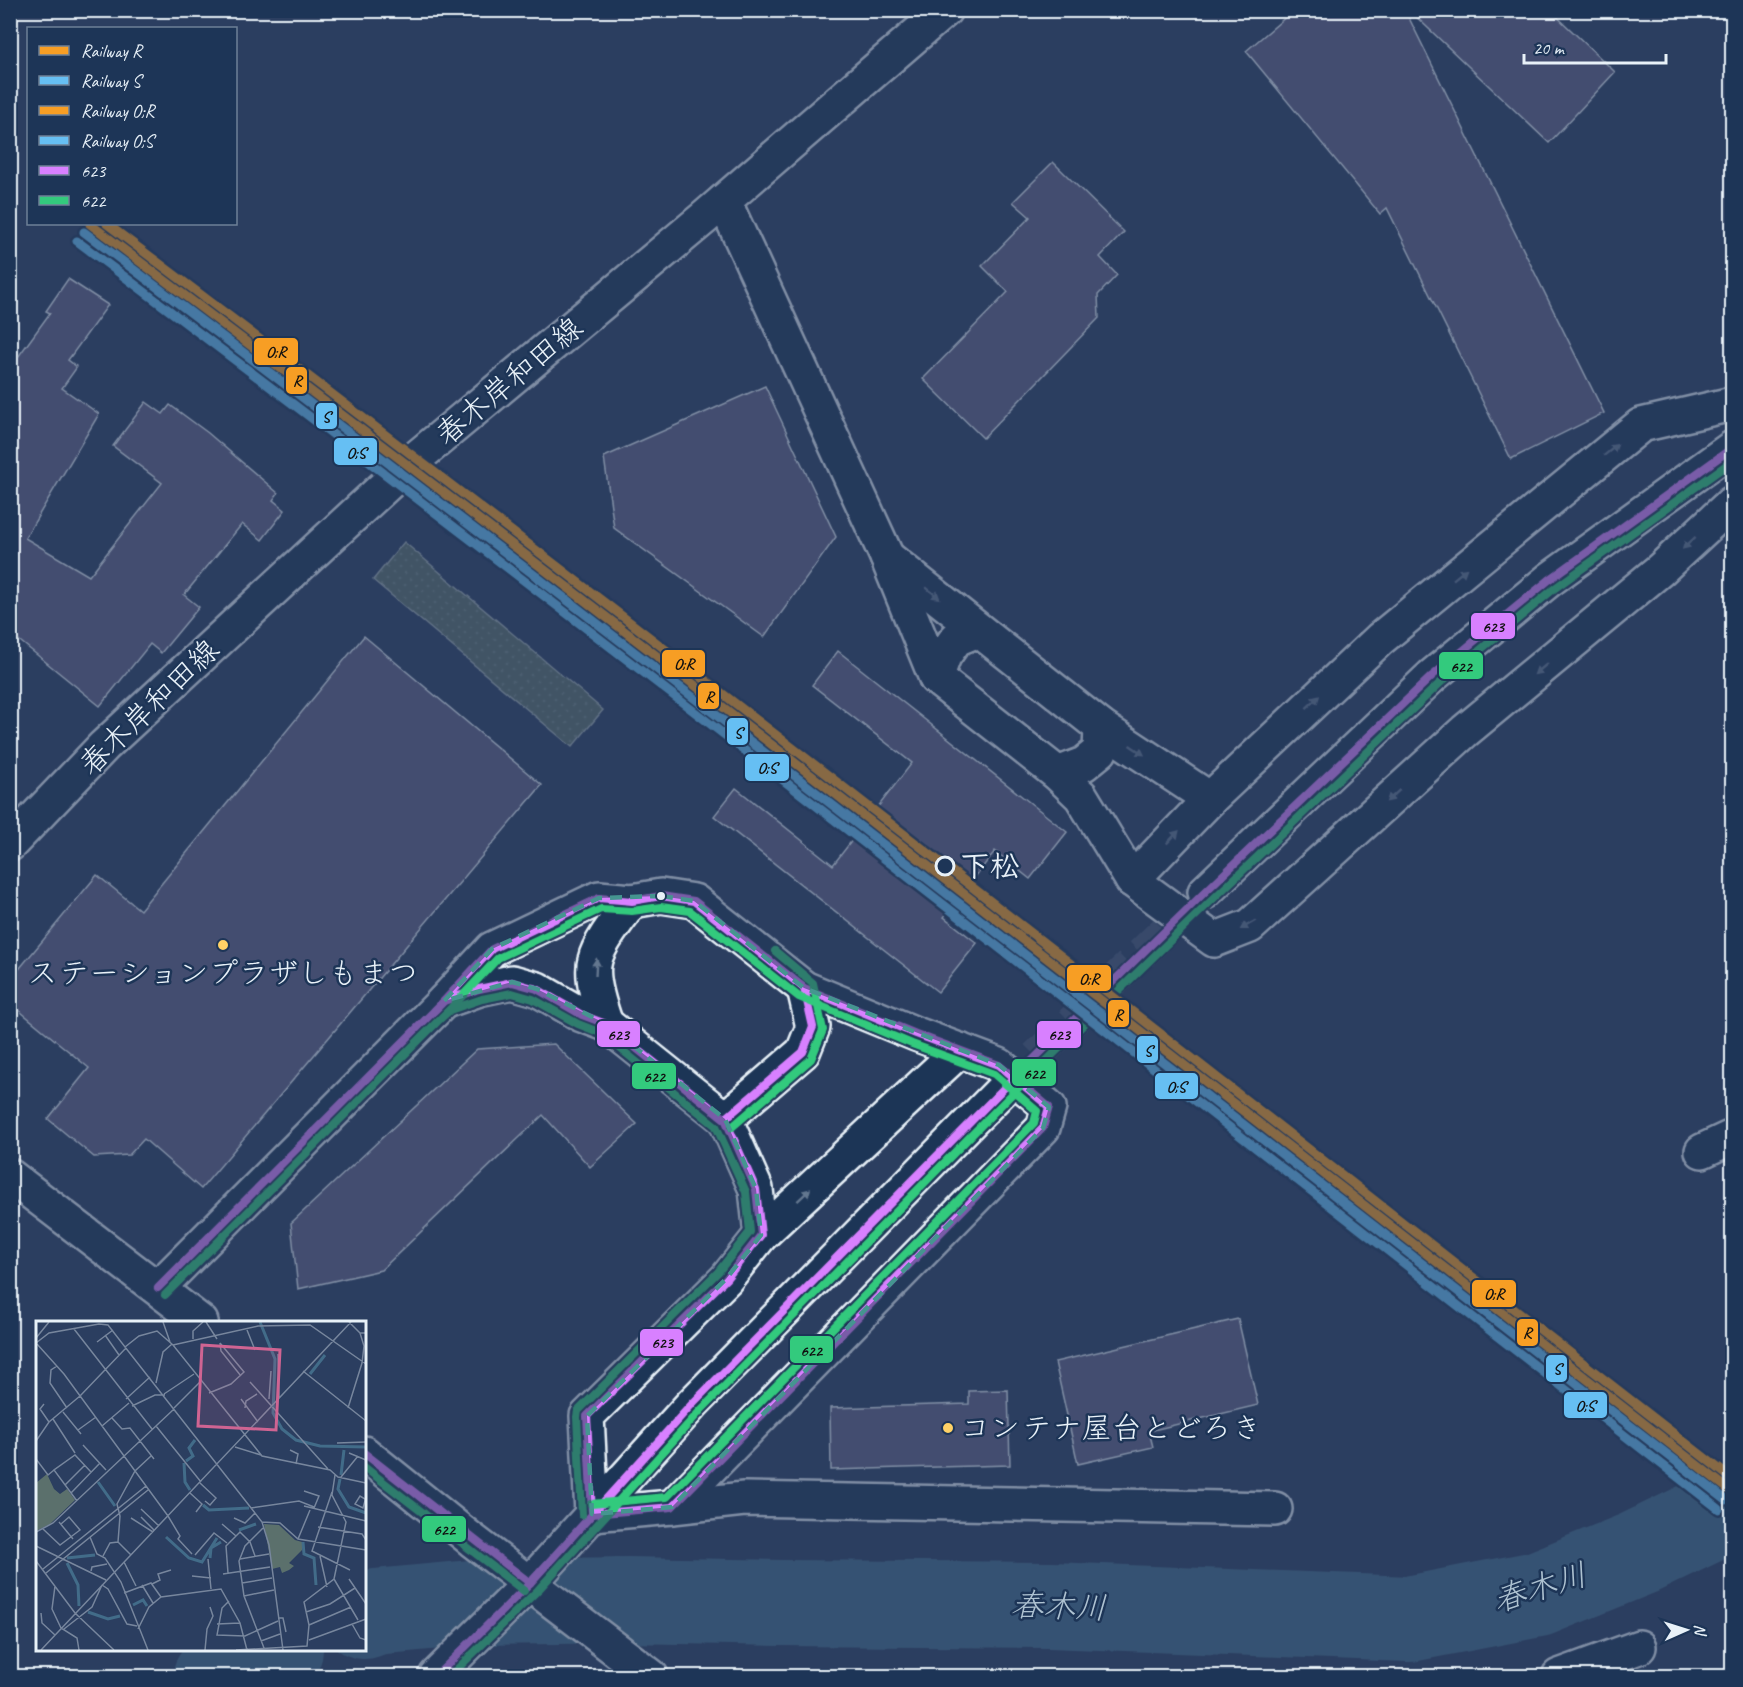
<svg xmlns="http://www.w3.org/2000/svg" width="1743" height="1687" font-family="Caveat,'Klee One',sans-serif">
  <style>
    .park { fill: url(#park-dots); stroke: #a2b0b2; stroke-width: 1.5 }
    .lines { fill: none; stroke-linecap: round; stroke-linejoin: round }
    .river { stroke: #426c89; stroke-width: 86 }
    .building { fill: #616184; stroke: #e8f1f8; stroke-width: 1.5 }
    .tertiary-tunnel { stroke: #475977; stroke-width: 33; stroke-dasharray: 33 16; stroke-linecap: butt }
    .minor-casing { stroke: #e8f1f8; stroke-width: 38 }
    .tertiary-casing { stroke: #e8f1f8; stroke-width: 38 }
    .secondary-casing { stroke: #e8f1f8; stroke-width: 38 }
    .primary-casing { stroke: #e8f1f8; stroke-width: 38 }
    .minor { stroke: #1d3557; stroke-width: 33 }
    .tertiary { stroke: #1d3557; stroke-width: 33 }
    .secondary { stroke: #1d3557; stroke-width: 33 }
    .primary { stroke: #1d3557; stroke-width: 33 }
    .bus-1-casing { stroke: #1d3557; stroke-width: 12 }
    .bus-2-casing { stroke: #1d3557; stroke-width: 12 }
    .bus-1 { stroke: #d880ff; stroke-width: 8 }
    .bus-2 { stroke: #33ca7d; stroke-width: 8 }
    .rail-1-casing { stroke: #1d3557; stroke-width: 14 }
    .rail-2-casing { stroke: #1d3557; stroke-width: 14 }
    .rail-3-casing { stroke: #1d3557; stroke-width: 14 }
    .rail-4-casing { stroke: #1d3557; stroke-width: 14 }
    .rail-1 { stroke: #f79e24; stroke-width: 9 }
    .rail-2 { stroke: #66bff3; stroke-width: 9 }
    .rail-3 { stroke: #f79e24; stroke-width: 9 }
    .rail-4 { stroke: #66bff3; stroke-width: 9 }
    .oneway { fill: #64778f }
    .marked { fill: none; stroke: #459590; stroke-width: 4.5; stroke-dasharray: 12 8; stroke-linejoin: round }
    .stop-dot { fill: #1d3557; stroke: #e8f1f8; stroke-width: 3 }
    .bus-dot { fill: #e8f1f8; stroke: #1d3557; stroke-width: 2 }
    .poi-dot { fill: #ffd166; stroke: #1d3557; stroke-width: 2 }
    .labels { text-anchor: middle; stroke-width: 5; stroke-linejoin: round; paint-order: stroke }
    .street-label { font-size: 30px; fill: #e8f1f8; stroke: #1d3557 }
    .stop-label { font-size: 30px; font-weight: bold; fill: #e8f1f8; stroke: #1d3557; text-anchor: start }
    .poi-label { font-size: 30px; fill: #e8f1f8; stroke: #1d3557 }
    .water-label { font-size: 32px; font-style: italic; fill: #aec2d1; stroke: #1d3557 }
    .inset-river { fill: none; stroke: #426c89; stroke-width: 3 }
    .inset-road { fill: none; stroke: #77869d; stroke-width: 1.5 }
    .view { fill: #cf6492; fill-opacity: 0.15; stroke: #cf6492; stroke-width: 3 }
    .inset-edge { fill: none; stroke: #e8f1f8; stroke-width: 3 }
    .line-badge { stroke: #1d3557; stroke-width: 2 }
    .pale-badge-label { font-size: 16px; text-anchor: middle; font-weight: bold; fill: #111 }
  </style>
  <defs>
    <pattern id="park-dots" width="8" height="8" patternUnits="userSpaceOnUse" patternTransform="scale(1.5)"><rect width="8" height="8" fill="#5b706c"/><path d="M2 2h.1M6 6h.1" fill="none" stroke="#738582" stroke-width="1.8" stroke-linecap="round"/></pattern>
  </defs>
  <rect width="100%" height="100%" fill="#2b3e60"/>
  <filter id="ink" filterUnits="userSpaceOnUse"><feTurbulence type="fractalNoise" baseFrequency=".0167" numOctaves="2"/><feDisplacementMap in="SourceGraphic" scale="12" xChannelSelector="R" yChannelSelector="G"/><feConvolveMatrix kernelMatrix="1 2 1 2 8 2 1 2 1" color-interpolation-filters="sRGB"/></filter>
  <g filter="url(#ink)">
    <path class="park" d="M404 542 603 710 572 747 373 580Z"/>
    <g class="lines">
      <g class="river">
        <path d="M364 1616 375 1612 482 1602 628 1600 781 1603 1051 1605 1409 1619 1538 1594 1639 1553 1732 1508"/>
        <path d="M216 1676 223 1672 280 1650"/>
      </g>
    </g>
    <g class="building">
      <path d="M1294 10H1405L1604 413 1511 459 1387 208 1380 214 1246 51Z"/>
      <path d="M1409 10H1550L1615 72 1549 143Z"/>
      <path d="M1053 162 1124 232 1100 257 1117 275 1098 295 1099 318 983 438 923 379 1008 292 982 266 1030 217 1013 202Z"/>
      <path d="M68 279 108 305 68 360 77 367 62 388 99 414 25 538 89 576 162 483 113 446 146 402 163 414 170 405 208 433 278 493 273 500 285 510 262 540 242 524 184 595 199 607 161 653 150 644 100 706 10 633V368L50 313 46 311Z"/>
      <path d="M765 386 836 537 764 637 614 528 604 457Z"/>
      <path d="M364 636 542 785 201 1189 144 1139 129 1155 94 1157 48 1119 89 1068 10 1003V980L97 875 140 910Z"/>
      <path d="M838 651 1067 832 1030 879 995 851 944 917 977 943 938 992 714 816 736 788 833 865 912 763 812 685Z"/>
      <path d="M554 1044 637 1124 590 1167 543 1115 381 1270 298 1289 291 1223 477 1049Z"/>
      <path d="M1238 1319 1258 1405 1149 1431 1153 1447 1078 1464 1055 1362Z"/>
      <path d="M1008 1390 1010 1465 831 1470 830 1408 969 1404V1391Z"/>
    </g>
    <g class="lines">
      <path class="tertiary-tunnel" d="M1001 1091 1202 895"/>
      <g class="minor-casing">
        <g id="minor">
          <path d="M887 557 936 678 1058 774 1081 796 1132 880 1214 940 1250 926 1465 731 1660 570 1732 503"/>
          <path d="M888 558 1101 727 1210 799"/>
          <path d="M936 678 944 656 956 639 978 630"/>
          <path d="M1058 774 1084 764 1100 751 1101 727"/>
          <path d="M1132 880 1210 799 1380 639 1641 425 1732 404"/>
          <path d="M444 1001 492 949 599 898 632 901 661 896 694 901 804 988 916 1034 999 1065 1049 1107 1043 1128 672 1507 592 1514 587 1416 726 1279 761 1235 960 1050"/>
          <path d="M445 1001 479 989 512 982 537 989 582 1015 606 1024 725 1119 756 1189 761 1235"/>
          <path d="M606 1024C600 1007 590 977 595 960 599 942 621 916 632 901"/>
          <path d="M725 1119 803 1052 813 1027 804 988"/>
          <path d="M1702 1151 1732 1137"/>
          <path d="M672 1507 744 1499 1275 1509"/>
          <path d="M1559 1676 1639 1647"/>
        </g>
      </g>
      <g class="tertiary-casing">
        <g id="tertiary">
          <path d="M724 201 887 557"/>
          <path d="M1205 892 1432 676 1549 580 1732 448"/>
          <path d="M158 1288 444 1001"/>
          <path d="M436 1676 530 1583 693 1403 1001 1091"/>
        </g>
      </g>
      <g class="secondary-casing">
        <path id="secondary" d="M10 844 104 746 409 464 704 218 945 10"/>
      </g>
      <g class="primary-casing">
        <g id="primary">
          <path d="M10 1176 201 1322"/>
          <path d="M364 1453 472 1540 651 1676"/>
        </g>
      </g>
      <use href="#minor" class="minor"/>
      <use href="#tertiary" class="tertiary"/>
      <use href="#secondary" class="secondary"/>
      <use href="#primary" class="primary"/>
      <g class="bus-1-casing">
        <g id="bus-1">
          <path d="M435 1010 444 1001 479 989 512 982 537 989 582 1015 606 1024 725 1119 756 1189 761 1235 726 1279 587 1416 592 1514"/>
          <path d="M725 1119 803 1052 813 1027 804 988 768 959"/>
          <path d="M158 1288 444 1001 492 949 599 898 632 901 661 896 694 901 804 988 916 1034 999 1065 1049 1107 1043 1128 672 1507 592 1514"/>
          <path d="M364 1453 530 1583"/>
          <path d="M436 1676 530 1583 693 1403 1001 1091 1205 892 1432 676 1549 580 1732 448"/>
        </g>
      </g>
      <g class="bus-2-casing">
        <g id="bus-2">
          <path d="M442 1017 450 1010 482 999 512 993 533 999 578 1024 601 1033 716 1126 746 1192 750 1232 718 1272 578 1411 577 1417 582 1515"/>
          <path d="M732 1127 811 1059 823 1030 813 983 775 951"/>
          <path d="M165 1295 451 1008 498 958 601 909 632 911 661 907 690 911 799 997 912 1044 994 1074 1037 1111 1034 1123 667 1497 591 1504"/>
          <path d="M364 1467 524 1591"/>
          <path d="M450 1676 538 1590 701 1410 1008 1098 1212 900 1439 684 1555 588 1732 461"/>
        </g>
      </g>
      <use href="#bus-1" class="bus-1"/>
      <use href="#bus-2" class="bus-2"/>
      <g class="rail-1-casing">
        <path id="rail-1" d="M90 224C643 640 1186 1067 1732 1492"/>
      </g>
      <g class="rail-2-casing">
        <path id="rail-2" d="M84 232C636 648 1180 1076 1726 1500"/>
      </g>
      <g class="rail-3-casing">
        <path id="rail-3" d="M107 224C654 635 1192 1059 1732 1479"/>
      </g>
      <g class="rail-4-casing">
        <path id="rail-4" d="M77 241C630 656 1173 1084 1719 1509"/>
      </g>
      <use href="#rail-1" class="rail-1"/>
      <use href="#rail-2" class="rail-2"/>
      <use href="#rail-3" class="rail-3"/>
      <use href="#rail-4" class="rail-4"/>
    </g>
    <defs><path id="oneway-solid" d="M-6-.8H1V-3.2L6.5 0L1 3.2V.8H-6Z" transform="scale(1.5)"/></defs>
    <g class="oneway">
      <use href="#oneway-solid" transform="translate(1611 450) rotate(-39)"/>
      <use href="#oneway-solid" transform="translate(1689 543) rotate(137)"/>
      <use href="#oneway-solid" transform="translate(1460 574) rotate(-39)"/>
      <use href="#oneway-solid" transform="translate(933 593) rotate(39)"/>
      <use href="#oneway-solid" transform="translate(1541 669) rotate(140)"/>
      <use href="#oneway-solid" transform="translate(1313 702) rotate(-43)"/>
      <use href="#oneway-solid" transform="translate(1137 750) rotate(34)"/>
      <use href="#oneway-solid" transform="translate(1393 796) rotate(138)"/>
      <use href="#oneway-solid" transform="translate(1173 837) rotate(-46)"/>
      <use href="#oneway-solid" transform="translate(1248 925) rotate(150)"/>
      <use href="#oneway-solid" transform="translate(596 967) rotate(-87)"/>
      <use href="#oneway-solid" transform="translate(804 1195) rotate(-43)"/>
    </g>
  </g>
  <path d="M0 0H1743V1687H0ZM661 896 694 901 804 988 999 1065 1049 1107 1043 1128 672 1507 592 1514 587 1416 726 1279 761 1235 756 1189 725 1119 606 1024 537 989 512 982 444 1001 492 949 599 898Z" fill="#2b3e60" fill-opacity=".55" fill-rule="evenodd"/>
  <path class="marked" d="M661 896 694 901 804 988 999 1065 1049 1107 1043 1128 672 1507 592 1514 587 1416 726 1279 761 1235 756 1189 725 1119 606 1024 537 989 512 982 444 1001 492 949 599 898Z"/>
  <circle class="stop-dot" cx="945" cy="866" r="9"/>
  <circle class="bus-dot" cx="661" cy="896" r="5"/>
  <g class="poi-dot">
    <circle cx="223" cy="945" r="6"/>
    <circle cx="948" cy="1428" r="6"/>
  </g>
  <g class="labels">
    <g class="street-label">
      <text transform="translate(509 381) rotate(-40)" y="10">春木岸和田線</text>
      <text transform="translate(149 707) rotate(-44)" y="10">春木岸和田線</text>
    </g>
    <g class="stop-label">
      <text x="960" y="876">下松</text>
    </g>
    <g class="poi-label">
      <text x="223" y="983">ステーションプラザしもまつ</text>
      <text x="960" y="1438" text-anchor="start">コンテナ屋台とどろき</text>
    </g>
    <g class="water-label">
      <text transform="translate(1540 1587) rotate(-17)" y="11">春木川</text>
      <text transform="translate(1059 1606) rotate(2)" y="11">春木川</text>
    </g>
  </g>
  <g transform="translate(36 1321)">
    <rect width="330" height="330" fill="#2b3e60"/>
    <path d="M228 203 243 204 259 219 266 221V229L253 242 258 245 253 249 246 252 244 246 236 248Z" fill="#5b706c"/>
    <path d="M11 153 18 168 24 173 31 168 39 179 14 203 0 210V162Z" fill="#5b706c"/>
    <path class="inset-river" d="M224 1 239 38 237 92 246 108 260 119 284 125 330 126M274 53 289 34M150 140 157 135 153 127 159 119M148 142 149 161 154 169M305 154 308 129M304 158 302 168 313 186 330 192M62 161 79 185M167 184 173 189 213 187M203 209 220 203M130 216 153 237 166 241 181 217M267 221 268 233 278 237 280 264M31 237 59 234M174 237 175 227 185 221M31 242 42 264 43 285M97 284 107 279 111 285M52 291 72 298 84 295"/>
    <path class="inset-road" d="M127 1 134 21M170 1 181 18M313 1 324 12H330M38 8 116 108M211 9 219 29M69 14 83 34M0 17 13 1M157 18V10L167 1M61 21 77 9M0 22 13 12 63 3 72 4 89 26 103 15 121 10 137 24 226 135 294 149 302 156 330 162M184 22 185 30 205 55M1 23 28 53 132 195 144 215 142 218 156 233M137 24 222 5 274 4 330 43M89 26 226 201 233 224 247 329M242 33 243 77M21 45 15 49 14 62 31 87M267 50 330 100M214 61 292 148M120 62 127 31 136 23M173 72 195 63 208 51 184 22M128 73 158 53M44 75 90 27M90 78 114 56M205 78 222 101M233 78 235 50M8 83 4 88 13 101M96 85 119 74H129M138 87 164 61M209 87 210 80 221 73M312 87 326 42 328 25 324 12M27 91 45 113M76 97 86 108 94 107 118 138M17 98 39 132M66 105 93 82M120 105 165 161M42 109 60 96M0 120 13 101 44 75M301 122 330 121M47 124 70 149M199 126 225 134M254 129 262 133 260 143M313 132 330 139M0 138 12 154 18 149M305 156 322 135M164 162 180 177 174 184 169 180M29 164 49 144M268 170 283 175 278 187M296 171 276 230 314 249M35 172 64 142M154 172 166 183 160 191M329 178 324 175 319 183 327 187 330 176M41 180 18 149 39 134 55 151M268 185 330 200M215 187 263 180 278 186M105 188 123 205M105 196 118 209M95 197 117 211M198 197 209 202 219 192M23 201 37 218M226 201 244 202 262 218 330 229M186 203 200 215M282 206 326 213 330 219M227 207 209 225 203 240 208 275 228 327M7 208 24 224 44 209 33 196 25 203M0 211 17 202 138 88M54 216 61 233 69 237 85 261 112 329M262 218 274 189M0 225 70 259M95 234 82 221 84 195 81 183 99 150 115 135M159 234 178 212 191 222M67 235 74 222 82 221M284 235 291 266M172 238 175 268M204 238 233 233M0 240 39 292 78 329M88 241 100 265M7 248 110 165M55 250 56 246 71 243M10 252 112 169M192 252 190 225 204 211 214 221 219 235M187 253 234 246M156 255 175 257M298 258 322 299M313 258 330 283M206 262 236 257M116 263 124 259 122 253 135 249M66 264 72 268 91 303 101 305M106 264 117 282M19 265 16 288 25 307 41 317 43 329M88 272 115 262 125 276M208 275 238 269M193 280 186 287 181 314 209 315 242 300M270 291 294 283 319 267M5 292 6 302 19 314M242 297H247L250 311M181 303 204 302M316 303 324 317 330 319M273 304 315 286M28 308 56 286 66 264M102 308 113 286 125 276 185 268 204 302 211 329M273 319 330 298M225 320 244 313M5 329 315 1M169 329 171 308 177 295 174 286M200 329 271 325 273 304 268 281 298 258 310 201 296 174 299 154"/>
    <path class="view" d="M166 24 244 29 240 109 162 105Z"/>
    <rect width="330" height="330" class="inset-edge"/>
  </g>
  <g class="line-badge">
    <rect x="253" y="337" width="46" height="29" rx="6" fill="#f79e24"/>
    <rect x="285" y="366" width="23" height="29" rx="6" fill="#f79e24"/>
    <rect x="315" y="402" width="23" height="28" rx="6" fill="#66bff3"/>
    <rect x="333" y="437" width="45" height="29" rx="6" fill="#66bff3"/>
    <rect x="1470" y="612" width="46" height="28" rx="6" fill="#d880ff"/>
    <rect x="661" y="649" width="45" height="29" rx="6" fill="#f79e24"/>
    <rect x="1438" y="651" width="46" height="29" rx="6" fill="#33ca7d"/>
    <rect x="697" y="682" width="23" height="28" rx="6" fill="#f79e24"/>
    <rect x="726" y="717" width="23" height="29" rx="6" fill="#66bff3"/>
    <rect x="744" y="753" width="46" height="29" rx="6" fill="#66bff3"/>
    <rect x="1066" y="964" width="46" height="28" rx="6" fill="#f79e24"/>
    <rect x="1107" y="999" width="23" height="29" rx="6" fill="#f79e24"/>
    <rect x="596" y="1020" width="45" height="28" rx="6" fill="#d880ff"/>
    <rect x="1036" y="1020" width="46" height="29" rx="6" fill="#d880ff"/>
    <rect x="1136" y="1035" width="23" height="29" rx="6" fill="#66bff3"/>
    <rect x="1011" y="1058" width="46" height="29" rx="6" fill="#33ca7d"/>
    <rect x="631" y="1062" width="46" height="28" rx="6" fill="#33ca7d"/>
    <rect x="1154" y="1072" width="45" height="28" rx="6" fill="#66bff3"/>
    <rect x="1471" y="1279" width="46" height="29" rx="6" fill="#f79e24"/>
    <rect x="1516" y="1318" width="23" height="29" rx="6" fill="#f79e24"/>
    <rect x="639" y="1328" width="45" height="29" rx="6" fill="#d880ff"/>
    <rect x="789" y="1335" width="45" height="29" rx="6" fill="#33ca7d"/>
    <rect x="1545" y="1354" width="23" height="29" rx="6" fill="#66bff3"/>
    <rect x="1563" y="1391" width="45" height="28" rx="6" fill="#66bff3"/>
    <rect x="421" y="1515" width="46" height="28" rx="6" fill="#33ca7d"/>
  </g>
  <g class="pale-badge-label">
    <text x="276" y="357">O;R</text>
    <text x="297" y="386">R</text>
    <text x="326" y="422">S</text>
    <text x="356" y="458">O;S</text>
    <text x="1493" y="632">623</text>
    <text x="684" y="669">O;R</text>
    <text x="1461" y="672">622</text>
    <text x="709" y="702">R</text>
    <text x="738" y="738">S</text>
    <text x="767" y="773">O;S</text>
    <text x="1089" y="984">O;R</text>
    <text x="1118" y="1020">R</text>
    <text x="618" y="1040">623</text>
    <text x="1059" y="1040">623</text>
    <text x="1148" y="1056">S</text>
    <text x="1034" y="1079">622</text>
    <text x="654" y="1082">622</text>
    <text x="1176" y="1092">O;S</text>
    <text x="1494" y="1299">O;R</text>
    <text x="1527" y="1338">R</text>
    <text x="662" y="1348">623</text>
    <text x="811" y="1356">622</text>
    <text x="1557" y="1374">S</text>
    <text x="1585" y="1411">O;S</text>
    <text x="444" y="1535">622</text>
  </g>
  <rect width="1743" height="1687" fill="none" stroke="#1d3557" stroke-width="36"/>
  <rect x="18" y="18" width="1707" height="1651" fill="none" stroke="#e8f1f8" stroke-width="2" filter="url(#ink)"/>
  <rect x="27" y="27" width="210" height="198" fill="#1d3557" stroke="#6e8097" stroke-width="1.5"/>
  <rect x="39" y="46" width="30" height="9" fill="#f79e24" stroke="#6e8097" stroke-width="1.5"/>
  <text x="81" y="57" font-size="18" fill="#e8f1f8">Railway R</text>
  <rect x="39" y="76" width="30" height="9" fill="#66bff3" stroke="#6e8097" stroke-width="1.5"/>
  <text x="81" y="87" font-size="18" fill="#e8f1f8">Railway S</text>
  <rect x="39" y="106" width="30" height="9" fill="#f79e24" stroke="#6e8097" stroke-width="1.5"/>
  <text x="81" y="117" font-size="18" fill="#e8f1f8">Railway O;R</text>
  <rect x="39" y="136" width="30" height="9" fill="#66bff3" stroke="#6e8097" stroke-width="1.5"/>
  <text x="81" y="147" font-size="18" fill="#e8f1f8">Railway O;S</text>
  <rect x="39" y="166" width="30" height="9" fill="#d880ff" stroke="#6e8097" stroke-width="1.5"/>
  <text x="81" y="177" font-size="18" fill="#e8f1f8">623</text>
  <rect x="39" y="196" width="30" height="9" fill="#33ca7d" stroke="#6e8097" stroke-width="1.5"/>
  <text x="81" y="207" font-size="18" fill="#e8f1f8">622</text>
  <g transform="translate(1686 1630) rotate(87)" stroke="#1d3557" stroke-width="4.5" paint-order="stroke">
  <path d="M0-4.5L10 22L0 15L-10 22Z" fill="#e8f1f8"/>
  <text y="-9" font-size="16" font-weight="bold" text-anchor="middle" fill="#e8f1f8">N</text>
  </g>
  <path d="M1524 54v9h142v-9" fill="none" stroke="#e8f1f8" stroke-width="3"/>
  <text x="1533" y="54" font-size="18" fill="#e8f1f8" stroke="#1d3557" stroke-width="4.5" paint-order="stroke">20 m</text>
</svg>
